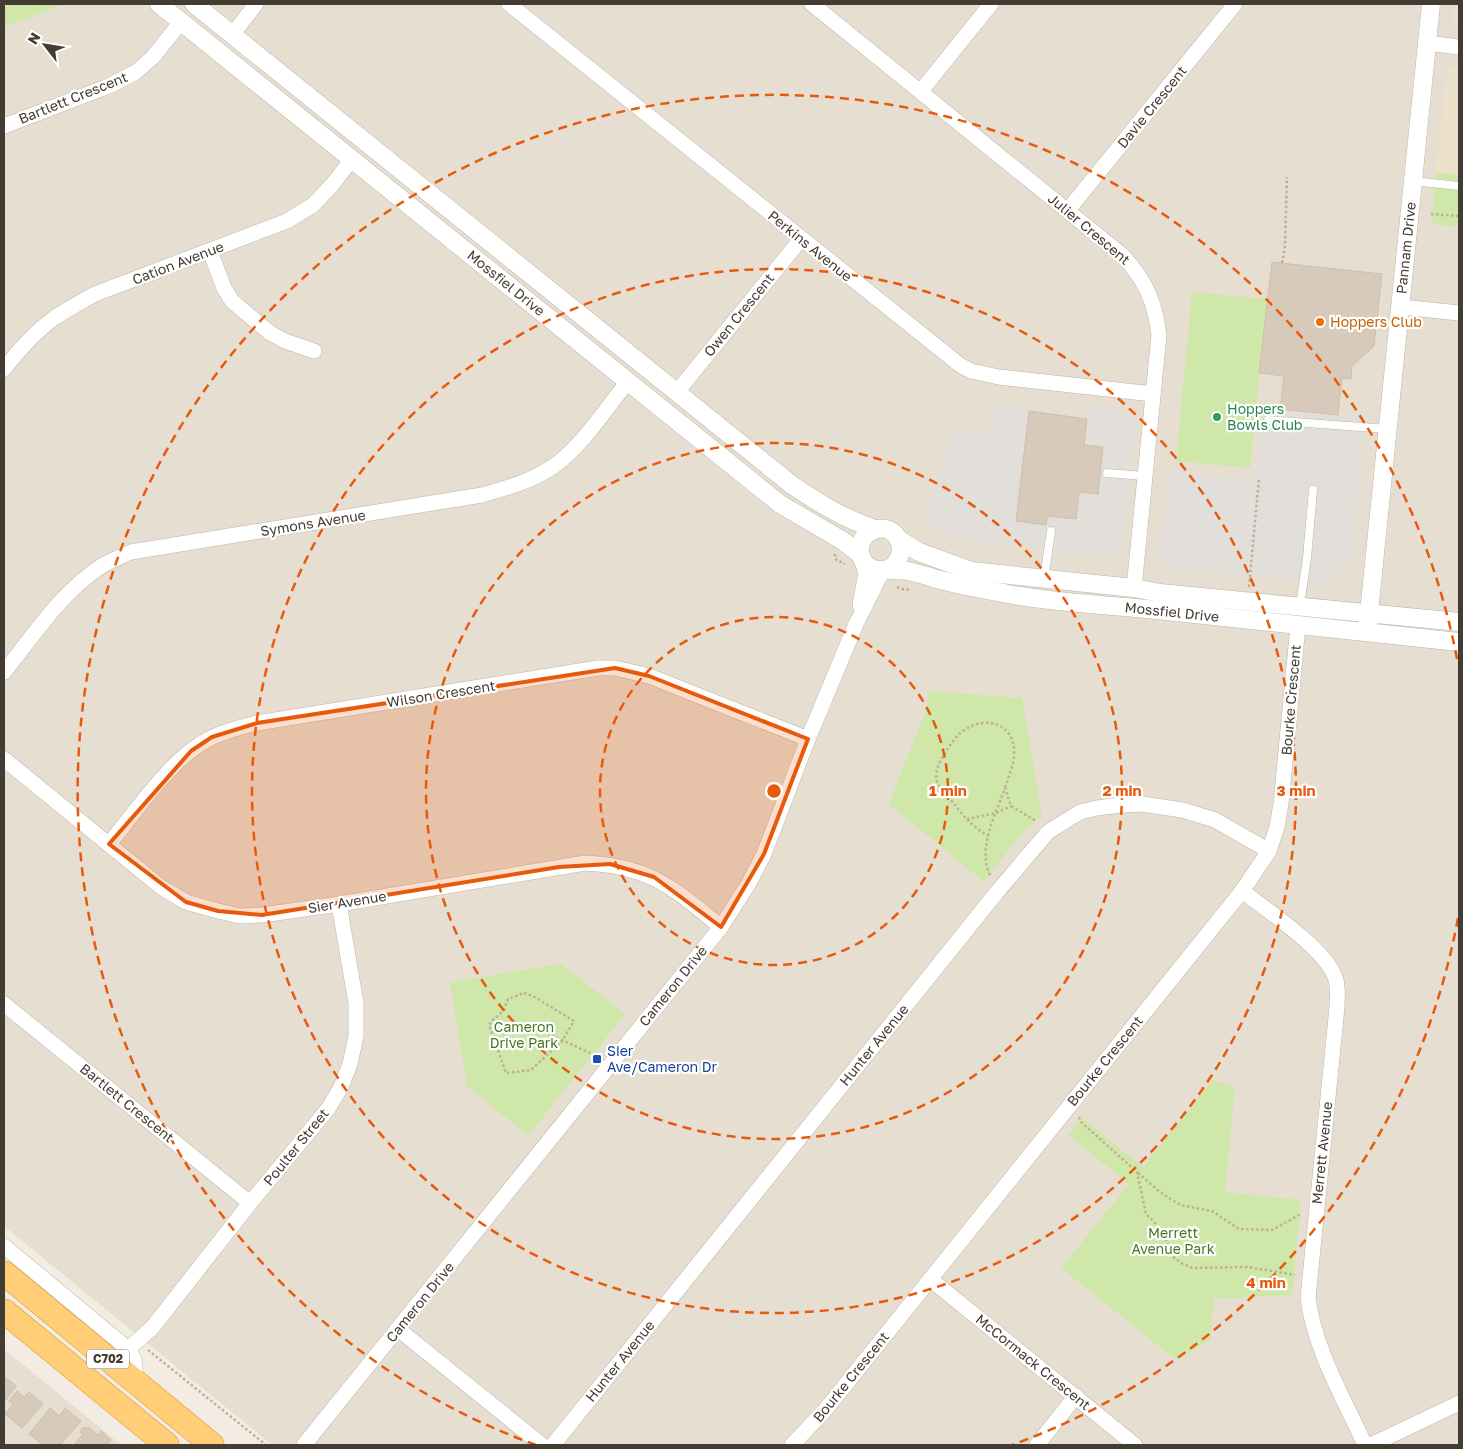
<svg xmlns="http://www.w3.org/2000/svg" width="1463" height="1449" font-family="'Golos Text',sans-serif">
  <style>
    .residential { fill: #e6ded0 }
    .education { fill: #ece1cb }
    .green { fill: #cfe8a9 }
    .parking { fill: #e2dfdb }
    .building { fill: #d7caba; stroke: #cfbfaa }
    .lines { fill: none; stroke-linecap: round; stroke-linejoin: round }
    .service-casing { stroke: #c0b6a8; stroke-width: 9 }
    .minor-casing { stroke: #c0b6a8; stroke-width: 16 }
    .tertiary-casing { stroke: #c0b6a8; stroke-width: 19 }
    .trunk-casing { stroke: #e2952c; stroke-width: 25 }
    .path { stroke: #c0ae95; stroke-width: 2.5; stroke-dasharray: 2.5 2.5; stroke-linecap: butt }
    .service { stroke: #fff; stroke-width: 8 }
    .minor { stroke: #fff; stroke-width: 15 }
    .tertiary { stroke: #fff; stroke-width: 18 }
    .trunk { stroke: #ffce77; stroke-width: 24 }
    .marked { fill: #e8590c; fill-opacity: 0.2; stroke: #e8590c; stroke-width: 4; stroke-linejoin: round }
    .ring { fill: none; stroke: #e8590c; stroke-width: 2.5; stroke-dasharray: 9 6 }
    .food-dot { fill: #e8710a; stroke: #fff; stroke-width: 2 }
    .leisure-dot { fill: #2e9e5b; stroke: #fff; stroke-width: 2 }
    .transit-dot { fill: #1a4fb4; stroke: #fff; stroke-width: 2 }
    .labels { text-anchor: middle; stroke-width: 4.5; stroke-linejoin: round; paint-order: stroke }
    .shield { fill: #fff; stroke: #7b7670; stroke-width: 1 }
    .shield-label { font-size: 12px; font-weight: bold; fill: #433c33 }
    .street-label { font-size: 14px; fill: #433c33; stroke: #fff }
    .food-label { font-size: 14px; fill: #c56008; stroke: #fff; text-anchor: start }
    .leisure-label { font-size: 14px; fill: #27864d; stroke: #fff; text-anchor: start }
    .park-label { font-size: 14px; fill: #487625; stroke: #fff }
    .transit-label { font-size: 14px; fill: #164399; stroke: #fff; text-anchor: start }
    .centre { fill: #e8590c; stroke: #fff; stroke-width: 2.5 }
    .ring-label { font-size: 15px; text-anchor: middle; font-weight: bold; fill: #e8590c; stroke: #fff; stroke-width: 4.5; stroke-linejoin: round; paint-order: stroke }
  </style>
  <rect width="100%" height="100%" fill="#f2ece2"/>
  <g class="residential">
    <path d="M4 4H1459V1445H272L4 1226Z"/>
    <path d="M4 1349 121 1445H4Z"/>
  </g>
  <g class="education">
    <path d="M1455 4H1459V29L1453 24Z"/>
    <path d="M1457 64H1459V175L1436 172 1447 71Z"/>
  </g>
  <g class="green">
    <path d="M4 4H64L4 27Z"/>
    <path d="M1436 172 1459 175V227L1432 224Z"/>
    <path d="M1192 292 1267 299 1250 468 1176 461Z"/>
    <path d="M929 691 1022 698 1042 815 1018 838 984 882 889 804 927 707Z"/>
    <path d="M561 964 625 1014 528 1136 467 1086 450 982Z"/>
    <path d="M1213 1080 1235 1087 1225 1192 1301 1200 1292 1295 1214 1299 1210 1341 1176 1360 1061 1268 1129 1184 1068 1135 1082 1118 1143 1167Z"/>
  </g>
  <g class="parking">
    <path d="M993 407 1029 411 1016 521 1046 525 1047 516 1076 519 1079 492 1098 494 1103 447 1084 445 1088 407 1137 413 1120 557 977 541 923 523 955 432 989 436Z"/>
    <path d="M1264 408 1365 417 1352 557 1324 584 1161 566 1168 472 1256 482Z"/>
  </g>
  <g class="building">
    <path d="M1272 262 1382 274 1374 346 1352 366 1351 379 1342 378 1338 415 1280 409 1284 376 1259 373Z"/>
    <path d="M1029 411 1087 419 1084 445 1103 447 1098 494 1079 492 1076 519 1047 516 1046 525 1016 521Z"/>
    <path d="M4 1376 16 1386 4 1402Z"/>
    <path d="M17 1391 24 1397 29 1392 43 1404 22 1428 5 1414 13 1404 9 1401Z"/>
    <path d="M50 1408 59 1416 65 1408 81 1421 60 1445H43L29 1434Z"/>
    <path d="M84 1427 87 1429 88 1427 98 1435 101 1431 111 1440 107 1445H74L83 1434 80 1432Z"/>
  </g>
  <g class="lines">
    <g class="service-casing">
      <g id="service">
        <path d="M1413 181 1459 186"/>
        <path d="M1268 420 1388 429"/>
        <path d="M1107 473 1144 476"/>
        <path d="M1044 579 1051 531"/>
        <path d="M1300 605 1307 558 1313 490"/>
      </g>
    </g>
    <g class="minor-casing">
      <g id="minor">
        <path d="M509 4 960 365 971 371 999 377 1153 394"/>
        <path d="M812 4 1122 255C1145 279 1155 302 1159 335L1134 588"/>
        <path d="M232 35 256 4"/>
        <path d="M1427 43 1459 47"/>
        <path d="M921 91 991 4"/>
        <path d="M4 126 109 86 136 72 153 57 181 22"/>
        <path d="M1068 210 1235 4"/>
        <path d="M210 251 224 288 232 301 270 333 285 341 314 351"/>
        <path d="M1401 307 1459 313"/>
        <path d="M4 369C18 351 35 332 54 318 67 309 81 302 95 294L287 221 313 205 332 185 352 159"/>
        <path d="M677 392 801 239"/>
        <path d="M860 605 866 573 862 560"/>
        <path d="M4 672C34 635 62 591 103 565 112 560 122 556 131 552L482 495C507 488 532 481 554 466 581 447 607 408 628 381"/>
        <path d="M4 759 161 887 186 902 218 911 240 916 262 915 339 904 585 863C650 866 672 887 721 927"/>
        <path d="M109 844C137 810 173 755 213 737 227 730 242 727 257 723L598 668H615L649 676 808 739"/>
        <path d="M1242 891C1268 911 1324 948 1335 977 1339 986 1337 998 1337 1007L1308 1298C1314 1348 1344 1399 1365 1445"/>
        <path d="M4 1004 250 1203"/>
        <path d="M4 1246 128 1349 134 1359 136 1383"/>
        <path d="M930 1279 1135 1445"/>
        <path d="M398 1329 542 1445"/>
        <path d="M128 1349 152 1328 250 1203 328 1109 341 1087 350 1064 356 1036V1003L339 904"/>
        <path d="M304 1445 721 927 749 883 764 854 808 739 856 624 883 570"/>
        <path d="M553 1445 997 892 1048 832 1080 812 1097 808 1121 805 1142 804 1182 810 1215 820 1269 851"/>
        <path d="M792 1445 826 1409 1242 891 1269 851 1277 827 1281 804 1298 625"/>
        <path d="M1037 1445 1076 1396"/>
        <path d="M1371 1445 1459 1403"/>
      </g>
    </g>
    <g class="tertiary-casing">
      <g id="tertiary">
        <path d="M159 4 780 504 843 541 860 554"/>
        <path d="M194 4 792 485C819 503 844 519 875 529"/>
        <path d="M898 539 919 552 971 571 1134 588 1160 593 1459 622"/>
        <path d="M888 569C912 556 899 521 874 530 868 532 863 537 861 543 858 552 862 564 871 568 879 572 898 569 908 571 922 574 935 579 948 582 968 587 988 590 1008 594 1054 603 1100 604 1147 609 1251 620 1355 631 1459 642"/>
        <path d="M1367 632 1431 4"/>
      </g>
    </g>
    <g class="trunk-casing">
      <g id="trunk">
        <path d="M4 1273 212 1445"/>
        <path d="M4 1311 167 1445"/>
      </g>
    </g>
    <g class="path">
      <path d="M1431 214 1459 216"/>
      <path d="M1282 263 1285 245 1287 177"/>
      <path d="M835 554V559L845 564"/>
      <path d="M897 587 905 590 911 589"/>
      <path d="M1249 587 1259 478"/>
      <path d="M967 819 996 813 1011 806"/>
      <path d="M989 836C975 829 964 817 955 805 949 797 936 787 936 776 936 769 940 761 944 755 949 746 955 737 963 731 985 714 1016 724 1014 754 1014 765 1008 777 1005 788"/>
      <path d="M990 875C977 848 996 814 1005 788L1011 806 1036 821"/>
      <path d="M524 993 533 996 574 1021 562 1041 531 1070 506 1073 489 1025 491 1022 504 1010 508 999Z"/>
      <path d="M543 1031 594 1055"/>
      <path d="M1079 1117 1081 1122 1137 1172 1146 1214 1157 1225 1167 1242 1171 1255 1181 1263 1193 1268 1248 1267 1295 1275"/>
      <path d="M1138 1173 1160 1192 1180 1205 1212 1211 1239 1229 1272 1230 1301 1214"/>
      <path d="M148 1350 266 1445"/>
    </g>
    <use href="#service" class="service"/>
    <use href="#minor" class="minor"/>
    <use href="#tertiary" class="tertiary"/>
    <use href="#trunk" class="trunk"/>
  </g>
  <path class="marked" d="M615 668 649 676 808 739 764 854 721 927 654 877 610 864 559 867 262 915 218 911 186 902 109 844 191 751 212 737 257 723Z"/>
  <g class="ring">
    <circle cx="774" cy="791" r="174"/>
    <circle cx="774" cy="791" r="348"/>
    <circle cx="774" cy="791" r="522"/>
    <path d="M1458 918A696 696 0 0 1 1012 1445M536 1445A696 696 0 1 1 1458 664"/>
  </g>
  <circle class="food-dot" cx="1320" cy="322" r="5"/>
  <circle class="leisure-dot" cx="1217" cy="417" r="5"/>
  <rect class="transit-dot" x="592" y="1054" width="10" height="10" rx="2.5"/>
  <g class="labels">
    <rect class="shield" x="87" y="1349.5" width="42" height="19" rx="4"/>
    <g class="shield-label">
      <text x="108" y="1363">C702</text>
    </g>
    <g class="street-label">
      <text transform="translate(73 98) rotate(-22)" y="5">Bartlett Crescent</text>
      <text transform="translate(1152 107) rotate(-51)" y="5">Davie Crescent</text>
      <text transform="translate(1089 229) rotate(40)" y="5">Julier Crescent</text>
      <text transform="translate(810 246) rotate(39)" y="5">Perkins Avenue</text>
      <text transform="translate(1406 248) rotate(-84)" y="5">Pannam Drive</text>
      <text transform="translate(178 263) rotate(-21)" y="5">Cation Avenue</text>
      <text transform="translate(506 283) rotate(39)" y="5">Mossfiel Drive</text>
      <text transform="translate(739 315) rotate(-51)" y="5">Owen Crescent</text>
      <text transform="translate(313 523) rotate(-9)" y="5">Symons Avenue</text>
      <text transform="translate(1172 612) rotate(6)" y="5">Mossfiel Drive</text>
      <text transform="translate(441 694) rotate(-9)" y="5">Wilson Crescent</text>
      <text transform="translate(1291 700) rotate(-85)" y="5">Bourke Crescent</text>
      <text transform="translate(347 902) rotate(-9)" y="5">Sier Avenue</text>
      <text transform="translate(673 986) rotate(-51)" y="5">Cameron Drive</text>
      <text transform="translate(874 1045) rotate(-51)" y="5">Hunter Avenue</text>
      <text transform="translate(1105 1061) rotate(-51)" y="5">Bourke Crescent</text>
      <text transform="translate(127 1103) rotate(39)" y="5">Bartlett Crescent</text>
      <text transform="translate(296 1147) rotate(-51)" y="5">Poulter Street</text>
      <text transform="translate(1322 1153) rotate(-84)" y="5">Merrett Avenue</text>
      <text transform="translate(420 1302) rotate(-51)" y="5">Cameron Drive</text>
      <text transform="translate(620 1361) rotate(-51)" y="5">Hunter Avenue</text>
      <text transform="translate(1033 1362) rotate(39)" y="5">McCormack Crescent</text>
      <text transform="translate(851 1377) rotate(-51)" y="5">Bourke Crescent</text>
    </g>
    <g class="food-label">
      <text x="1330" y="327">Hoppers Club</text>
    </g>
    <g class="leisure-label">
      <text x="1227" y="414">Hoppers<tspan x="1227" dy="16">Bowls Club</tspan></text>
    </g>
    <g class="park-label">
      <text x="524" y="1032">Cameron<tspan x="524" dy="16">Drive Park</tspan></text>
      <text x="1173" y="1238">Merrett<tspan x="1173" dy="16">Avenue Park</tspan></text>
    </g>
    <g class="transit-label">
      <text x="607" y="1056">Sier<tspan x="607" dy="16">Ave/Cameron Dr</tspan></text>
    </g>
  </g>
  <circle cx="774" cy="791" r="8" class="centre"/>
  <g class="ring-label">
    <text x="948" y="796">1 min</text>
    <text x="1122" y="796">2 min</text>
    <text x="1296" y="796">3 min</text>
    <text x="1266" y="1288">4 min</text>
  </g>
  <rect width="1463" height="1449" fill="none" stroke="#433c33" stroke-width="10"/>
  <g transform="translate(45 45) rotate(301)" stroke="#ffffff" stroke-width="4" paint-order="stroke">
  <path d="M0-4L9 19L0 12L-9 19Z" fill="#433c33"/>
  <text y="-8" font-size="14" font-weight="bold" text-anchor="middle" fill="#433c33">N</text>
  </g>
</svg>
